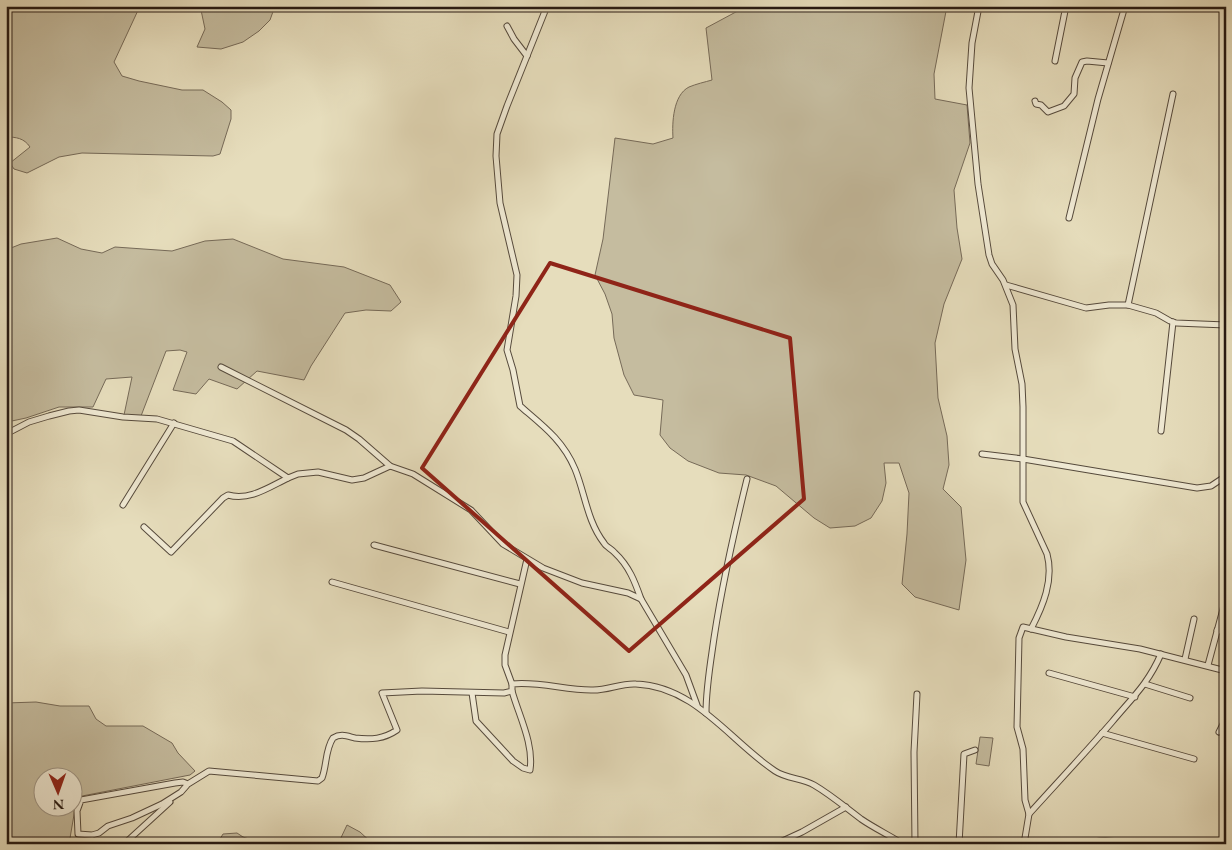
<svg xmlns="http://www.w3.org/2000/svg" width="1232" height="850" font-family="'EB Garamond',serif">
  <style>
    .green { fill: #c5bc9f; stroke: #766a58; fill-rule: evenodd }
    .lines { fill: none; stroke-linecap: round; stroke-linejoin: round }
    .stream { stroke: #726655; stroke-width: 2 }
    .street-casing { stroke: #564a3c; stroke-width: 7 }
    .street { stroke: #efe9d3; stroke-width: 5 }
    .marked { fill: none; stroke: #8f2418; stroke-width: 4; stroke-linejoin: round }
  </style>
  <rect width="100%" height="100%" fill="#e6ddbc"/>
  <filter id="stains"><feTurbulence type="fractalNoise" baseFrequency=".004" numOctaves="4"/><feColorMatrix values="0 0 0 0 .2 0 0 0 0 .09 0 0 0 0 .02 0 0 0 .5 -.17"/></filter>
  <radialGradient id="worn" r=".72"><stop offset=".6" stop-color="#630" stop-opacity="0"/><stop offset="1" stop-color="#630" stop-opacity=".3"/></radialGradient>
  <g class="green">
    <path d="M6 6H140L114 62 122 76 139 81 182 90H203L222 102 231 110V119L220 154 213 156 82 153 59 157 27 173 14 169 10 163 30 147C24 138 16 137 6 137Z"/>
    <path d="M176 6H275L270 20 259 31 243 42 221 49 197 47 205 29 201 10Z"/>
    <path d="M747 6H947L934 74 935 99 967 105 970 143 954 190 957 228 962 259 944 304 935 343 938 398 947 436 949 465 943 489 961 507 966 560 959 610 915 597 902 584 907 534 909 493 899 463H884L886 483 882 501 871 518 855 526 830 528 814 518 776 486 746 475 719 473 688 461 670 448 660 435 663 400 634 395 624 375 614 338 612 314 605 294 595 275 603 239 615 138 653 144 673 138C672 123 673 95 689 87 696 84 705 82 712 80L706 28Z"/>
    <path d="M57 238 81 249 102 253 115 247 172 251 205 241 233 239 283 259 344 267 390 285 401 302 391 311 366 310 345 313 311 366 304 380 257 371 237 389 209 379 196 394 173 390 187 352 180 350 166 351 141 416 124 415 132 377 106 379 93 407H59L26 418 7 422 6 250 21 244Z"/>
    <path d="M36 702 60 706H89L96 719 106 726H143L172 743 178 753 195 771 190 775 77 797 69 844H6V703ZM42 778H72V808H42Z"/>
    <path d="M980 737 993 738 989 766 976 764Z"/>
    <path d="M347 825 360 832 373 844H338Z"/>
    <path d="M237 833 243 837 264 844H217L223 834Z"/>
  </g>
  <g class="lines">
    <path class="stream" d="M1082 844C1099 835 1117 838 1135 844"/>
    <g class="street-casing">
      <g id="street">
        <path d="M547 6 507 106 497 134 496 156 500 203 517 275 516 296 507 350 513 370 520 406C542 425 563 440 575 469 585 493 587 521 604 543 606 547 612 549 615 553 629 566 635 582 641 599"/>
        <path d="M979 6 972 43 969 88 978 184 989 255 992 264 1003 280 1013 305 1015 349 1022 384 1023 407V502L1047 554C1054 580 1043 606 1031 629"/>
        <path d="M507 26 514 39 527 56"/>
        <path d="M1055 61 1066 6"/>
        <path d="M1035 101 1036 104 1041 105 1048 112 1064 106 1074 94 1075 78 1082 62 1087 61 1108 63"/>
        <path d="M1069 218 1098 99 1125 6"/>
        <path d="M1006 285 1086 308 1109 305H1128L1156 313 1170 321 1176 323 1226 325"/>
        <path d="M1128 305 1173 94"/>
        <path d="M221 367 346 430 359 439 390 466"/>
        <path d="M1161 431 1173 322"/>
        <path d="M6 434 29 422 49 416 69 411 79 410 123 417 157 419 233 441 288 478 298 474 318 472 352 480 364 478 390 466 413 474 471 510 503 544 543 568 582 583 628 593 641 599 686 675 697 705"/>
        <path d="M982 454 1023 459 1197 488 1211 486 1226 476"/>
        <path d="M123 505 174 423"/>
        <path d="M144 527 171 552 223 498 228 495C250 501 269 487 288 478"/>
        <path d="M374 545 520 584"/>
        <path d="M332 582 509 632"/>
        <path d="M1217 630 1226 633"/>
        <path d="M1185 659 1194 619"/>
        <path d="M1208 665 1226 598"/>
        <path d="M1049 673 1135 697"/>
        <path d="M512 684 505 665V655L527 559"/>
        <path d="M1145 684 1190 698"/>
        <path d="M472 693 476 721 513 761 523 768 530 770C534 744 519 716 512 691"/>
        <path d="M706 713C706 693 709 672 712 652 720 593 733 536 747 479"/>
        <path d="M1219 732 1226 718"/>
        <path d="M1102 733 1194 759"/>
        <path d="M188 784 183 782 175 783 81 800 77 811 78 834 92 835 99 833 108 826 132 818 162 804 181 792 188 784 209 771 318 781 322 778C327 765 325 750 333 738 341 733 347 736 355 738 371 740 384 739 397 730L382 693 422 691 504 693 512 691V684C538 681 565 690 591 690 607 691 620 683 636 684 695 686 730 741 775 771 787 779 802 778 814 785 831 795 845 807 861 819 874 828 889 835 903 844"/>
        <path d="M1029 814C1057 783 1085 753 1112 722 1132 698 1148 684 1161 654"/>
        <path d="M124 844 170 802"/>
        <path d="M776 844 802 832 846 807"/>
        <path d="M915 844 914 752 917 694"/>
        <path d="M959 844 964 754 975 750"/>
        <path d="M1024 844 1029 814 1025 800 1023 749 1017 727 1019 638 1023 627 1066 637 1140 649 1226 671"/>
      </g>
    </g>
    <use href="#street" class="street"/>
  </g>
  <path class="marked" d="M550 263 790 338 804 499 629 651 422 468Z"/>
  <rect width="1232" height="850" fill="none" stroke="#e6ddbc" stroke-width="25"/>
  <rect x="8" y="8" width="1217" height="835" fill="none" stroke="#261912" stroke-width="2.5"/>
  <rect x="12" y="12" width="1207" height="825" fill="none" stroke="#261912"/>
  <g transform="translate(58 792) rotate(178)"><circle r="24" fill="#efe9d3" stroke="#9f9686"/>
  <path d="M0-4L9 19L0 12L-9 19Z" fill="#8f2418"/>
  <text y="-8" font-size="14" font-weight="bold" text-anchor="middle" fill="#261912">N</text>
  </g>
  <rect width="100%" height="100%" filter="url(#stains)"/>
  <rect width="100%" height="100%" fill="url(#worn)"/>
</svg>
